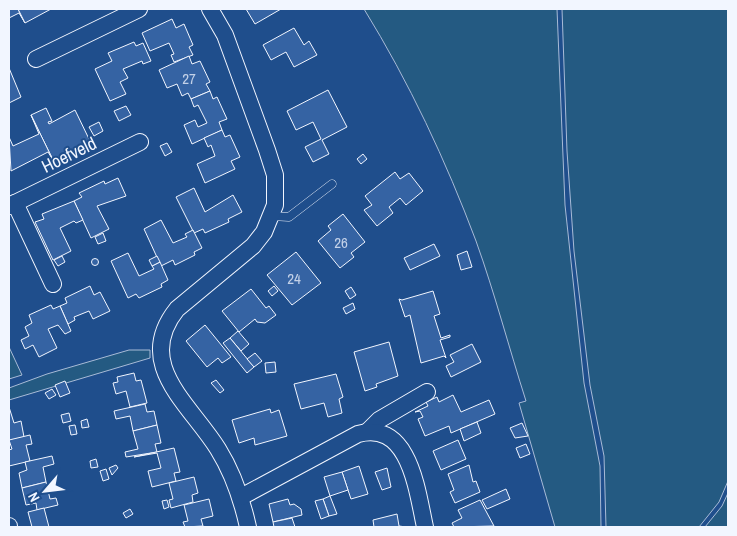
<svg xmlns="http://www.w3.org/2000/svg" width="737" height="536" font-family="'Archivo Narrow',sans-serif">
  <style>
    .green { fill: #245a82; stroke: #a8bbd7 }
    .building { fill: #3563a3; stroke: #f2f6ff }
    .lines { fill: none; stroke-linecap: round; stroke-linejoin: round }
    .lane-casing { stroke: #f2f6ff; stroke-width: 9 }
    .street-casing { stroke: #f2f6ff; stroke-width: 18 }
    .lane { stroke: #1f4e8c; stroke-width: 8 }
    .street { stroke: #1f4e8c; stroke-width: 16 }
    .labels { text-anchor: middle; stroke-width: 4; stroke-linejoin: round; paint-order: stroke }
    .number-label { font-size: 15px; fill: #c3d1e8 }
    .street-label { font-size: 18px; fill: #f2f6ff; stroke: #1f4e8c }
  </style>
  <rect width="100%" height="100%" fill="#1f4e8c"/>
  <g class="green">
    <path d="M364 9H557L565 205 584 383 600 466 601 527H555L519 403 526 401C509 348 495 294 476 241 446 161 409 82 364 9Z"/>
    <path d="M562 9H728V481L719 502 699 527H606L604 456 590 385 574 251 567 151Z"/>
    <path d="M9 347 22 375 9 379Z"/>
    <path d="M129 350H150V358L9 400V388L47 374Z"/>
    <path d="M728 493V527H705L722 506Z"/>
  </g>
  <g class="building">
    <path d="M9 9H18L25 23 19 13 9 18Z"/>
    <path d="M18 9H51L25 23Z"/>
    <path d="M246 9H281L255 24Z"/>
    <path d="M172 19 176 28 184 24 193 45 189 47 193 55 174 62 171 55 174 54 169 43 150 51 142 33Z"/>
    <path d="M294 28 304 45 309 41 317 55 294 67 286 52 271 60 263 45Z"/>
    <path d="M134 42 136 46 143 43 151 61 143 64 142 61 123 69 128 78 120 82 126 94 110 101 95 69 112 61 108 53Z"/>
    <path d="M189 56 192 64 200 61 210 82 206 84 210 91 191 99 188 93 182 96 177 84 167 88 159 70Z"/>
    <path d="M9 68 21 97 9 103Z"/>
    <path d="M328 90 347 127 322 140 329 154 313 162 305 147 321 139 313 122 296 130 287 111Z"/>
    <path d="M210 91 213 99 217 97 227 119 219 122 222 130 192 144 184 125 195 120 198 127 207 123 198 105 194 107 191 99Z"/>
    <path d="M126 106 131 115 119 121 114 111Z"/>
    <path d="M46 108 52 121 48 122 49 124 75 110 90 141 53 160 31 115Z"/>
    <path d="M31 115 53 160 48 152 11 171 9 137 13 146 39 134Z"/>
    <path d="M99 122 103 131 94 136 89 127Z"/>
    <path d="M222 130 225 137 230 135 240 157 231 161 235 169 205 183 197 164 215 156 211 145 208 147 204 138Z"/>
    <path d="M167 143 172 152 165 156 160 146Z"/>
    <path d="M363 154 367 159 361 164 357 159Z"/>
    <path d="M395 172 400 179 409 173 423 191 406 205 400 198 389 207 393 213 377 226 364 210 372 205 365 196Z"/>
    <path d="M118 178 126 196 97 206 109 229 91 238 74 201 82 197 79 193 104 181 105 184Z"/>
    <path d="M194 188 205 212 233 195 242 212 228 219 229 222 205 233 203 229 194 233 176 197Z"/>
    <path d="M74 201 83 220 76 223 74 221 60 228 71 251 53 260 35 222 44 219 42 214Z"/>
    <path d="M343 214 365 242 351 253 354 257 340 268 318 241 331 230 328 226Z"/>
    <path d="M161 220 173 243 187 237 185 234 193 230 202 248 194 252 195 255 175 265 173 260 161 266 144 229Z"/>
    <path d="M103 233 106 241 98 244 95 237Z"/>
    <path d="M434 244 440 256 410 270 404 258Z"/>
    <path d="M467 251 472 267 461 270 457 255Z"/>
    <path d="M296 252 321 283 292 305 267 275Z"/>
    <path d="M128 253 139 276 154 269 152 266 160 262 168 280 161 284 162 287 139 298 136 294 128 298 111 261Z"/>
    <path d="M62 256 65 262 58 266 54 260Z"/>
    <path d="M157 256 160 262 152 266 149 260Z"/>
    <circle cx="95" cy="262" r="3.5"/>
    <path d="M90 286 94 295 100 292 110 311 93 319 89 311 74 317 75 320 68 324 60 306 67 303 65 298Z"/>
    <path d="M274 286 278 291 272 296 268 291Z"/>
    <path d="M351 287 356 295 350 299 345 291Z"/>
    <path d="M251 289 266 308 269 306 276 315 265 323 257 322 255 319 239 332 222 311Z"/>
    <path d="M433 291 440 314 434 316 441 338 450 335V337L440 340 446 358 444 356 421 363 410 315 405 317 399 299 402 300Z"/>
    <path d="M353 303 355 309 346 314 343 308Z"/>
    <path d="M51 305 53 309 60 306 71 331 65 334 58 325 48 329 57 348 39 357 33 345 25 349 21 340 29 336 25 327 32 323 29 315Z"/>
    <path d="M205 325 231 357 222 363 218 358 207 367 186 341Z"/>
    <path d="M238 331 249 344 241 351 230 338Z"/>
    <path d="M230 338 254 367 247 373 223 343Z"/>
    <path d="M389 342 398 376 376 384 377 387 365 391 354 352Z"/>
    <path d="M472 344 481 362 451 377 446 366 454 362 450 355Z"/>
    <path d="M255 353 262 361 254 367 247 359Z"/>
    <path d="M275 362 276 372 266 373 265 363Z"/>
    <path d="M134 373 136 381 141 380 147 403 130 407 126 391 116 394 113 383 118 382 117 377Z"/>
    <path d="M336 374 343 397 339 399 342 413 328 417 324 403 301 409 294 384Z"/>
    <path d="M216 380 224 390 220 393 211 383Z"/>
    <path d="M65 381 70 393 60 397 55 385Z"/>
    <path d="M52 389 56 395 49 399 45 393Z"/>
    <path d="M453 395 461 412 489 400 495 414 451 433 449 426 425 436 418 419 423 417 420 411 415 412 428 406 426 402 437 397 439 402Z"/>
    <path d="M145 404 147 412 154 411 157 425 133 431 130 416 116 419 114 411Z"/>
    <path d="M9 407 14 423 21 421 24 437 9 441Z"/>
    <path d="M270 409 271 413 279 410 287 436 255 445 254 438 239 443 232 420Z"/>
    <path d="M69 413 71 421 63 423 61 415Z"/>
    <path d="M87 419 89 427 82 428 81 421Z"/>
    <path d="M477 422 481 433 464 441 460 429Z"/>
    <path d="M522 423 528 436 515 438 510 428Z"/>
    <path d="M75 425 77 434 71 435 69 426Z"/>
    <path d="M157 425 161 443 155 444 157 452 126 457 125 452 138 449 133 431Z"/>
    <path d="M30 435 32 444 26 445 30 461 9 466V450L12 449 9 440Z"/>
    <path d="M458 440 466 459 441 470 433 451Z"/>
    <path d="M526 444 530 454 520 458 516 448Z"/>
    <path d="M174 448 180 472 174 473 176 481 152 487 148 471 161 468 157 453 134 457Z"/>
    <path d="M52 456 54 464 43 467 46 482 22 488 19 473 27 470 25 462Z"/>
    <path d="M96 459 98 467 91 468 90 461Z"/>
    <path d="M116 465 118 468 112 475 109 468Z"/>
    <path d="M469 465 473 482 476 481 480 492 455 503 450 492 454 490 448 474Z"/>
    <path d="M359 466 368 494 351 499 342 472Z"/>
    <path d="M387 468 391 487 382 490 375 472Z"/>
    <path d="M106 469 109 479 103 481 100 471Z"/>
    <path d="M342 472 348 490 330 496 324 477Z"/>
    <path d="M194 477 198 493 192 495 193 502 171 508 169 500 173 499 169 483Z"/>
    <path d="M46 482 50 499 56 498 58 505 37 510 36 503 26 505 22 488Z"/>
    <path d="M506 489 510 499 487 509 482 500Z"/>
    <path d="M330 496 337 514 329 516 323 499Z"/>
    <path d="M209 499 213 516 201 519 203 526 185 527 183 522 188 521 184 505Z"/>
    <path d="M288 499 290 505 294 504 301 509 302 515 273 522 269 504Z"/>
    <path d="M323 499 329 516 321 519 315 501Z"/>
    <path d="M167 500 169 507 164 509 162 501Z"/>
    <path d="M480 500 494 526 454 527 452 523 462 518 458 510Z"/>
    <path d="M44 508 49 527H32L28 512Z"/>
    <path d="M130 509 133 514 126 518 123 513Z"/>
    <path d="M397 514 399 526 406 527H374L373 520Z"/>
    <path d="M292 518 295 527H274L273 522Z"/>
  </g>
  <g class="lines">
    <g class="lane-casing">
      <path id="lane" d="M271 216 289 217 332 184"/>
    </g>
    <g class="street-casing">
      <g id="street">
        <path d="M210 9 225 35 267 150 275 175V205L264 232 253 246 177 309C133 364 190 404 218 449 233 473 242 500 248 527"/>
        <path d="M36 59 139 9"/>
        <path d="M15 203 53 284"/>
        <path d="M9 206 140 142"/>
        <path d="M367 432 379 420 427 392"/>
        <path d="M241 497 358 434C410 420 417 491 425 527"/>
        <path d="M9 526V527"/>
      </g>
    </g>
    <use href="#lane" class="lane"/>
    <use href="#street" class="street"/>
  </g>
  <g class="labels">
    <g class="number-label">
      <text x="189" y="84">27</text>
      <text x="341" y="248">26</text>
      <text x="294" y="284">24</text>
    </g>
    <g class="street-label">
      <text transform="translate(69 155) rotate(-26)" y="6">Hoefveld</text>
    </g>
  </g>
  <rect width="737" height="536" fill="none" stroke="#f2f6ff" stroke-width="20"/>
  <g transform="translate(45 491) rotate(242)" stroke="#1f4e8c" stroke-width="4" paint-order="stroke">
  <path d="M0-4L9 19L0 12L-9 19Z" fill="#f2f6ff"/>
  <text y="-8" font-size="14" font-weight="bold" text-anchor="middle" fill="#f2f6ff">N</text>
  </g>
</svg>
